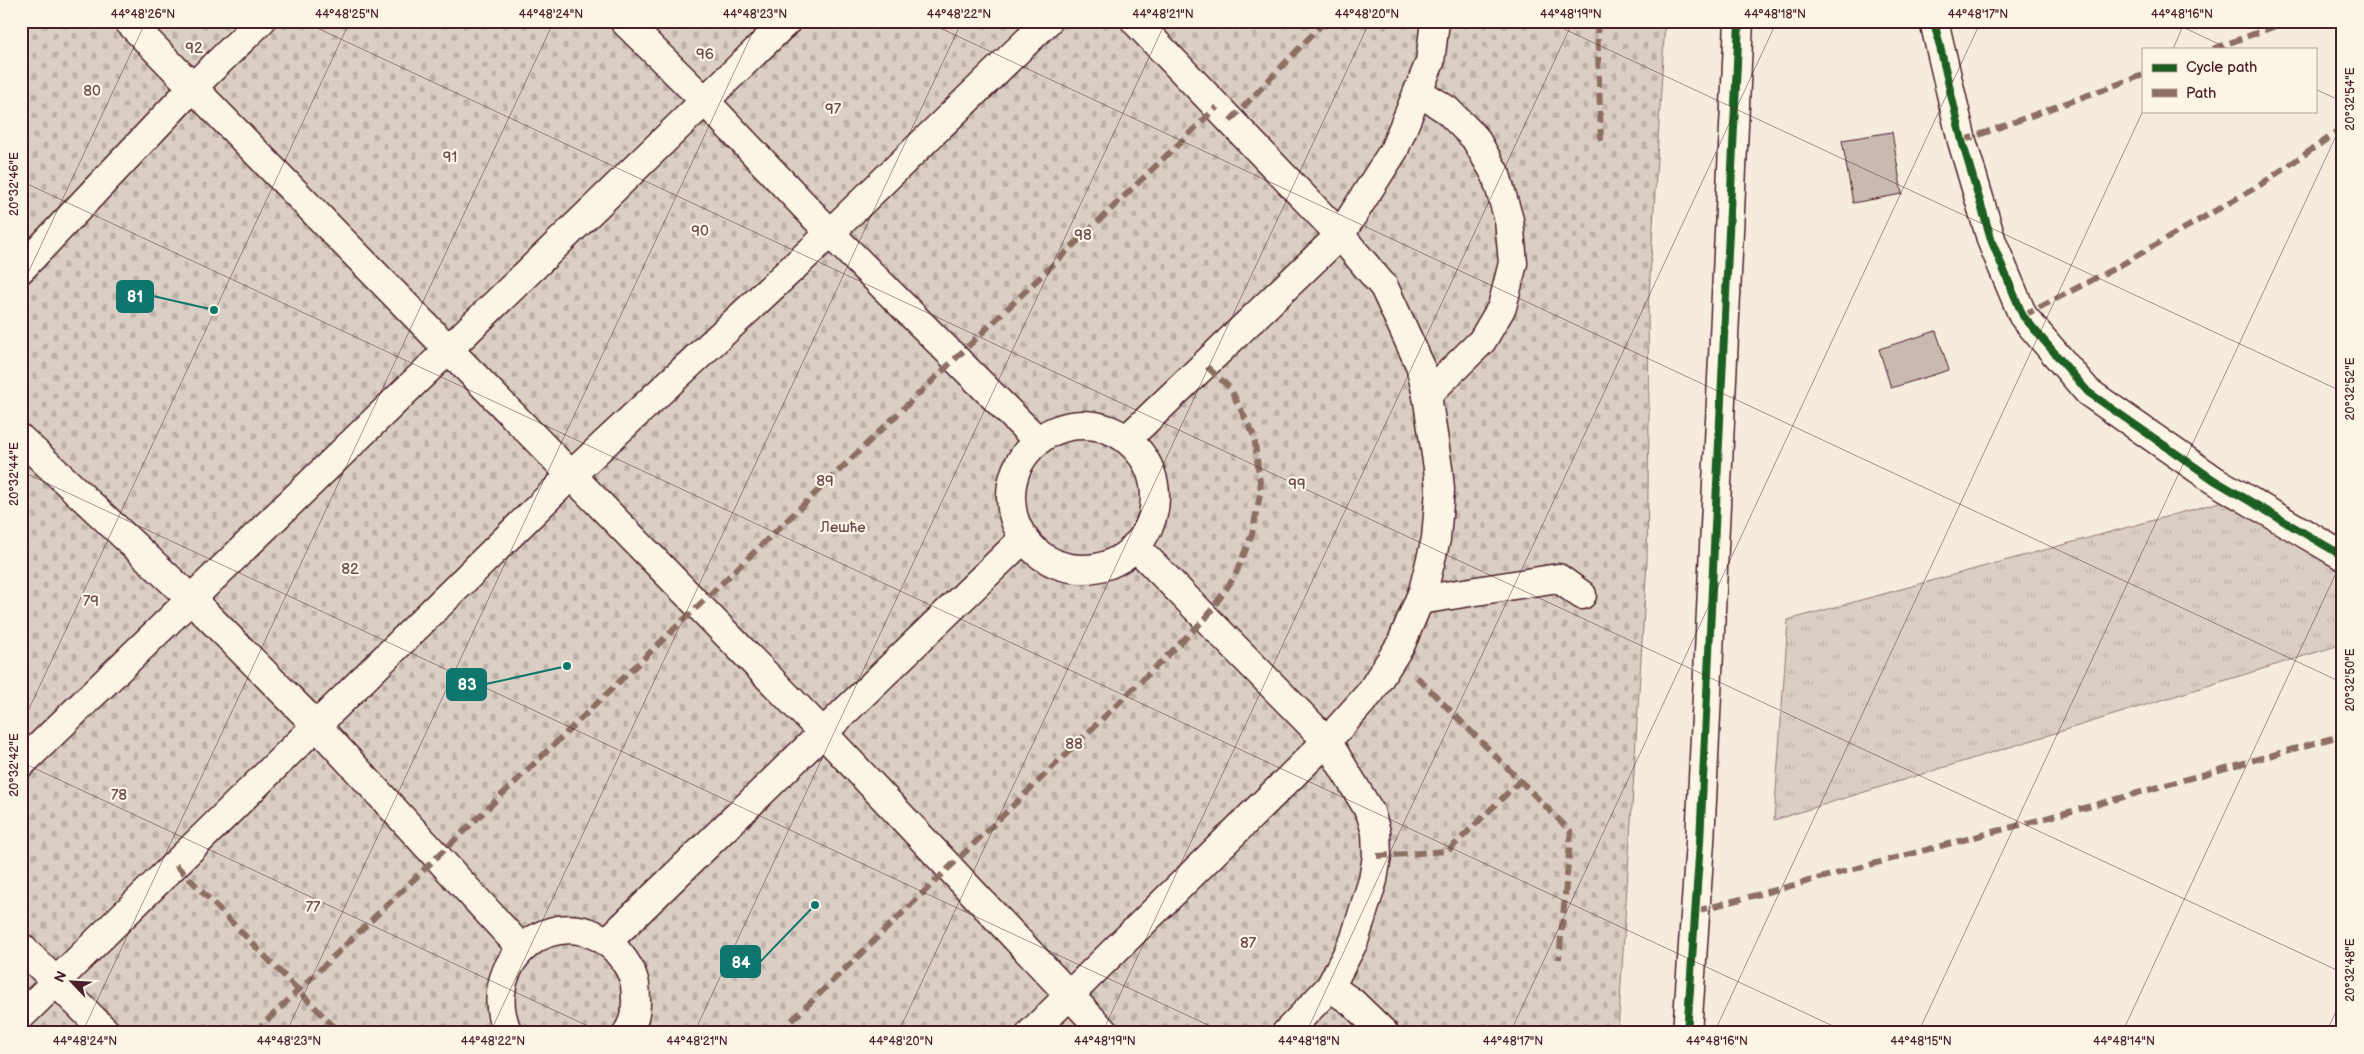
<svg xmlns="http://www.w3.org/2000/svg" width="2364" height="1054" font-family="'Balsamiq Sans',sans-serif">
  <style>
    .grass { fill: url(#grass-tufts); stroke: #927678 }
    .cemetery { fill: url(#cemetery-stones); stroke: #927678 }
    .building { fill: #cab9b1; stroke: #4a1f2b }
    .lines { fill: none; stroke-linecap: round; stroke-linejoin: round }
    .minor-casing { stroke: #4a1f2b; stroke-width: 31 }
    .minor { stroke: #fcf5e5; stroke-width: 28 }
    .quiet { stroke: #8d6e63; stroke-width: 6; stroke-dasharray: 12 6; stroke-linecap: butt }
    .cycleway-casing { stroke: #fcf5e5; stroke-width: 11 }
    .cycleway { stroke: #1b5e20; stroke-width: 8 }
    .ticks { fill: none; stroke: #4a1f2b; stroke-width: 1; stroke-opacity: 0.45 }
    .labels { text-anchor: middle; stroke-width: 4.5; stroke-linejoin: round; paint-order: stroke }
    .park-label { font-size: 15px; fill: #6e4b51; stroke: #fcf5e5 }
    .leader { fill: none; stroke: #0f766e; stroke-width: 2 }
    .callout-dot { fill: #0f766e; stroke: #fcf5e5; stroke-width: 2 }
    .callout { fill: #0f766e; stroke: #0f766e; stroke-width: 2 }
    .callout-label { font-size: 16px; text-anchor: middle; font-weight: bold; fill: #fff }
    .neatline { fill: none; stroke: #4a1f2b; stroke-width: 2 }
    .ticks-label { font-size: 12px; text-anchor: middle; fill: #4a1f2b }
  </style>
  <defs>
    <pattern id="grass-tufts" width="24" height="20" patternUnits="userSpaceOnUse" patternTransform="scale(1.25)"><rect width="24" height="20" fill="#dbcec4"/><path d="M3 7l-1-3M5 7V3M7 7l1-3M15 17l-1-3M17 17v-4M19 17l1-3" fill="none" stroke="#bdb0a9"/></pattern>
    <pattern id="cemetery-stones" width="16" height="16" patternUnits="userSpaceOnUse" patternTransform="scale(1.25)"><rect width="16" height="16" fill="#dbcec4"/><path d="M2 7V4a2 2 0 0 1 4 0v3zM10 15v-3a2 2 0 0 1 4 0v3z" fill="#bdb0a9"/></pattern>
  </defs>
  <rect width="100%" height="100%" fill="#f5ecde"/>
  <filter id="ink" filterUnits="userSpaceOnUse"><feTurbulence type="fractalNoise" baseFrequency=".02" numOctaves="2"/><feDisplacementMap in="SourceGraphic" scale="10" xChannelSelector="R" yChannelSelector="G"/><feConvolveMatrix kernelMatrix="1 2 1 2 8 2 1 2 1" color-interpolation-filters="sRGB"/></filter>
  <g filter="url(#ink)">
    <path class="grass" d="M2242 496 2343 556V644L1774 820 1788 620Z"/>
    <path class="cemetery" d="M21 21H1665L1648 312 1649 418 1647 561 1618 1033H21Z"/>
    <g class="building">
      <path d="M1892 132 1902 194 1853 203 1842 140Z"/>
      <path d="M1936 331 1949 370 1891 388 1879 349Z"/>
    </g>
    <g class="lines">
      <g class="minor-casing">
        <g id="minor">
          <path d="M128 21 823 733 1105 1033"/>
          <path d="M624 21 705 101 830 233 1038 441"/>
          <path d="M1934 21 1962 141 1992 242 2023 316 2088 392 2214 480 2343 556"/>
          <path d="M1419 92 1447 110 1475 138 1496 175 1509 220 1513 263 1502 307 1482 341 1427 395"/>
          <path d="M21 269 193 87 261 21"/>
          <circle cx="1083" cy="497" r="72"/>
          <path d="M21 439 192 600 317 726 521 948"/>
          <path d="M1127 439 1340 235 1394 150 1430 62 1435 21"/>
          <path d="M1135 546 1327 741 1370 812 1376 832 1377 856 1373 880 1354 941 1330 987 1286 1033"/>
          <path d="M1420 600 1558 578 1582 595"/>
          <path d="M21 764 787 21"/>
          <path d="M607 942 1024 538"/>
          <path d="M21 947 107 1033"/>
          <path d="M1330 987 1352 1002 1384 1033"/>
          <path d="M21 1016 570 476 830 233 1048 21"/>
          <path d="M508 1033C475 961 559 895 615 949 624 959 633 971 635 985 637 1002 637 1018 627 1033"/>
          <path d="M1031 1033 1327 741 1370 693 1401 644 1423 591 1436 539 1440 490 1438 468 1427 395 1420 365 1384 287 1340 235 1135 21"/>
          <path d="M1687 1033 1700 842 1739 21"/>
        </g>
      </g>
      <use href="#minor" class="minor"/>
      <g class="quiet">
        <path d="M1597 21 1601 141"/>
        <path d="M2213 49 2289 21"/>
        <path d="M1230 121 1325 21"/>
        <path d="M1962 141 2143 75"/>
        <path d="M2023 316 2119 266 2260 185 2343 128"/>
        <path d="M1417 677 1571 832 1559 959"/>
        <path d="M1377 856 1448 851 1520 781"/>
        <path d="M176 865 340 1033"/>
        <path d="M1696 911 2095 805 2343 735"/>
        <path d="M254 1033 1217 107"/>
        <path d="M779 1033 1206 618 1235 576 1252 534 1261 490 1254 436 1230 388 1205 365"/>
      </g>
      <g class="cycleway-casing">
        <g id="cycleway">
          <path d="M1934 21 1962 141 1992 242 2023 316 2088 392 2214 480 2343 556"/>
          <path d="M1687 1033 1700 842 1739 21"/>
        </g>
      </g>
      <use href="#cycleway" class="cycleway"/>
    </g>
  </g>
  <path class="ticks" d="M302 21 2343 973M925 21 2343 683M1547 21 2343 392M2170 21 2229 49M2173 49 2185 21M2315 89 2343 102M21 181 1848 1033M21 288 146 21M21 471 1225 1033M21 726 350 21M21 762 603 1033M82 1033 554 21M286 1033 758 21M490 1033 962 21M694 1033 1166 21M898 1033 1370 21M1102 1033 1573 21M1306 1033 1777 21M1510 1033 1981 21M1714 1033 2143 111M1918 1033 2343 121M2122 1033 2343 558M2326 1033 2343 996"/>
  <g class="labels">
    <g class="park-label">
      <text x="194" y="53">92</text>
      <text x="705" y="59">96</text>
      <text x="92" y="96">80</text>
      <text x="833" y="114">97</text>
      <text x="450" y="162">91</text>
      <text x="700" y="236">90</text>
      <text x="1083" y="240">98</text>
      <text x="825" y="486">89</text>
      <text x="1297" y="489">99</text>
      <text x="843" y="532">Лешће</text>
      <text x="350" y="574">82</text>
      <text x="91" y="606">79</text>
      <text x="1074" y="749">88</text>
      <text x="119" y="800">78</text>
      <text x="313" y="912">77</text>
      <text x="1248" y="948">87</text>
    </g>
  </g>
  <path class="leader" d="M214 310L153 296M567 666L486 684M815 905L760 962"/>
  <g class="callout-dot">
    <circle cx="214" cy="310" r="5"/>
    <circle cx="567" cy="666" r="5"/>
    <circle cx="815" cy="905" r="5"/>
  </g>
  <g class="callout">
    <rect x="117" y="281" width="36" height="31" rx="5"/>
    <rect x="447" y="669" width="39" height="31" rx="5"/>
    <rect x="721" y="946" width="39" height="31" rx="5"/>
  </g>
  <g class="callout-label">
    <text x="135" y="302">81</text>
    <text x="467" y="690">83</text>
    <text x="741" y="968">84</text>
  </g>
  <rect width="2364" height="1054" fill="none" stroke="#fcf5e5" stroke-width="55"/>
  <rect x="2142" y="48" width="175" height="65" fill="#fcf5e5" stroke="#b59f9b"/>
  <rect x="2152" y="64" width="25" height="8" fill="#1b5e20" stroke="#b59f9b"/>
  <text x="2186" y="72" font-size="15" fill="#4a1f2b">Cycle path</text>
  <rect x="2152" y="89" width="25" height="8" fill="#8d6e63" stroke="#b59f9b"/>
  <text x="2186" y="98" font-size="15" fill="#4a1f2b">Path</text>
  <g transform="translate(72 982) rotate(295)" stroke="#fcf5e5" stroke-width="4" paint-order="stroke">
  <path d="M0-4L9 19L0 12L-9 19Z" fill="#4a1f2b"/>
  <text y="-8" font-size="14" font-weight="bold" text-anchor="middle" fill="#4a1f2b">N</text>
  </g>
  <rect x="28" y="28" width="2308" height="998" class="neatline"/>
  <g class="ticks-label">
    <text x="143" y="18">44°48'26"N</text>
    <text x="347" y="18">44°48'25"N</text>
    <text x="551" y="18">44°48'24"N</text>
    <text x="755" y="18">44°48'23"N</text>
    <text x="959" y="18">44°48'22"N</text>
    <text x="1163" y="18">44°48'21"N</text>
    <text x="1367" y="18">44°48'20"N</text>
    <text x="1571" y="18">44°48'19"N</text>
    <text x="1775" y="18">44°48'18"N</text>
    <text x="1978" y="18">44°48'17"N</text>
    <text x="2182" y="18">44°48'16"N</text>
    <text transform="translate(2350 99) rotate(-90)" y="4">20°32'54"E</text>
    <text transform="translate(14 184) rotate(-90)" y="4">20°32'46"E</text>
    <text transform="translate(2350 389) rotate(-90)" y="4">20°32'52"E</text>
    <text transform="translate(14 474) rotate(-90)" y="4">20°32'44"E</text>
    <text transform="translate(2350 680) rotate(-90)" y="4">20°32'50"E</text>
    <text transform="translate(14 765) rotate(-90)" y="4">20°32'42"E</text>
    <text transform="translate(2350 970) rotate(-90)" y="4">20°32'48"E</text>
    <text x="85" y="1045">44°48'24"N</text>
    <text x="289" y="1045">44°48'23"N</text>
    <text x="493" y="1045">44°48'22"N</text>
    <text x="697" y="1045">44°48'21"N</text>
    <text x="901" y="1045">44°48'20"N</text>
    <text x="1105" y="1045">44°48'19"N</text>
    <text x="1309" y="1045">44°48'18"N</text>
    <text x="1513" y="1045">44°48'17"N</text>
    <text x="1717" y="1045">44°48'16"N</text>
    <text x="1921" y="1045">44°48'15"N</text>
    <text x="2124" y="1045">44°48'14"N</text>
  </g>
</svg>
